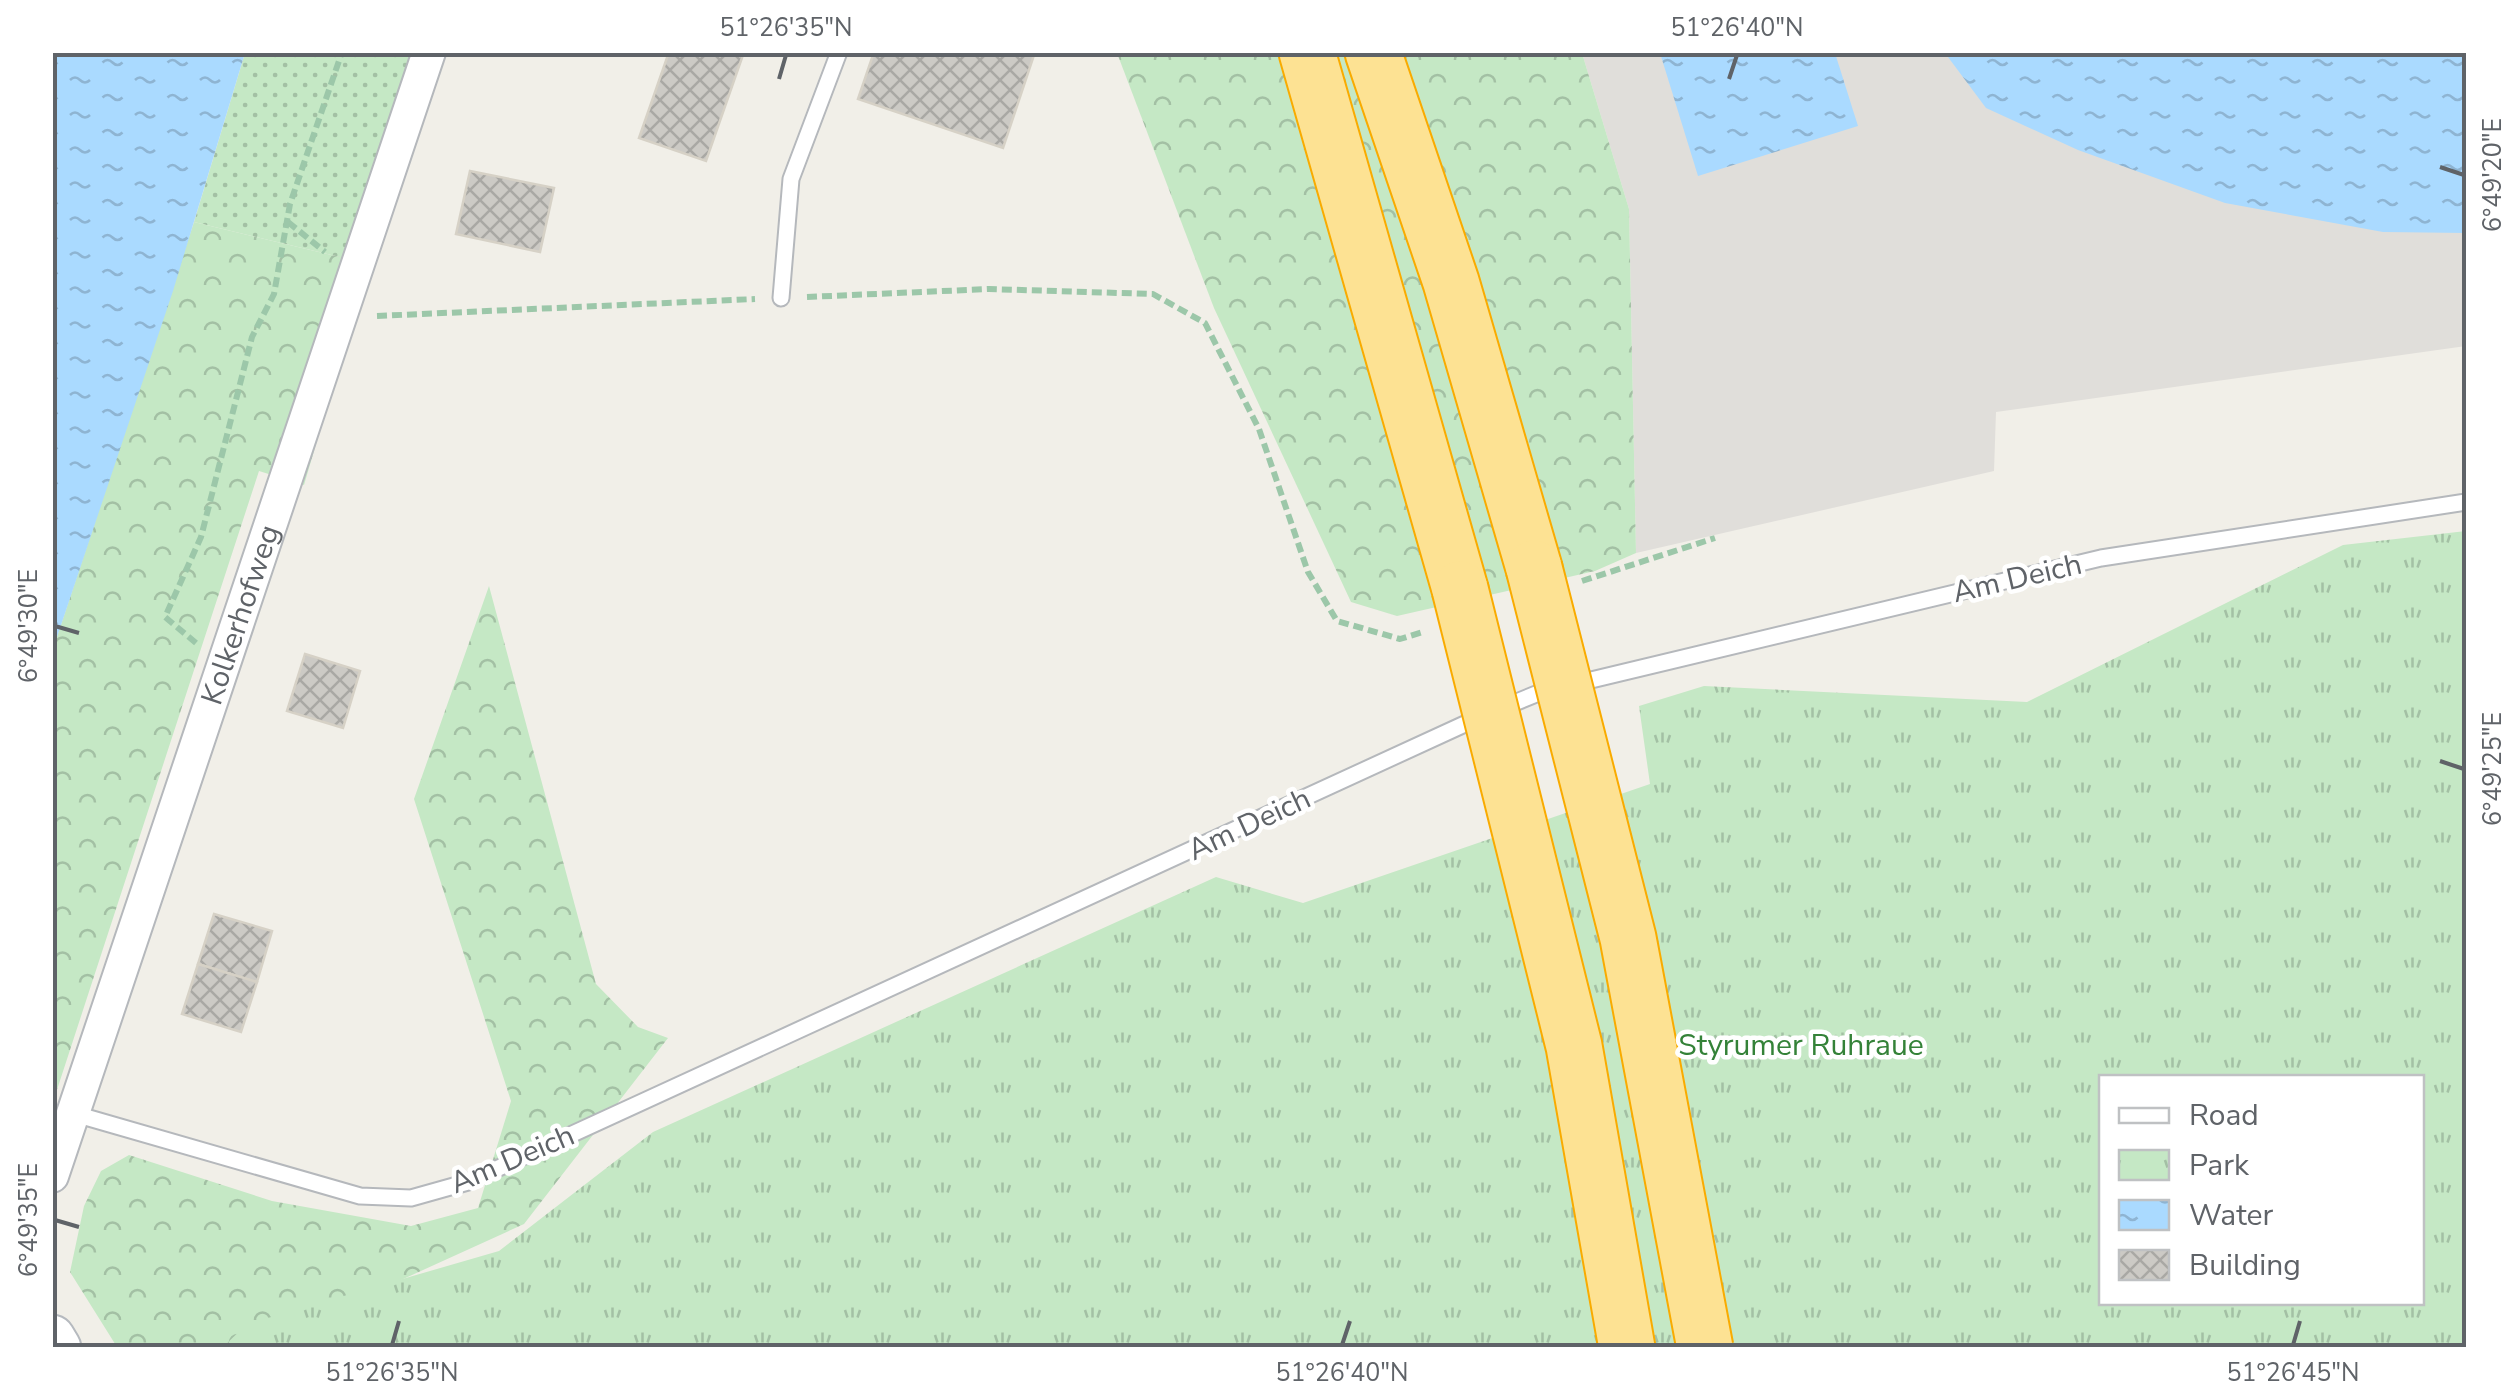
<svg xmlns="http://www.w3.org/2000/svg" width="2519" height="1400" font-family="'Nunito Sans',sans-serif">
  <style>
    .industrial { fill: #e0deda }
    .grass { fill: url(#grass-dots) }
    .forest { fill: url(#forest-crowns) }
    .park { fill: url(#park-tufts); fill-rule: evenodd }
    .water { fill: url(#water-ripples) }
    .building { fill: url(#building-cross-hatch); stroke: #d6d1c6; stroke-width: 2.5 }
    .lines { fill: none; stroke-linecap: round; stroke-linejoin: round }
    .lane-casing { stroke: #b5b8bc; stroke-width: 19 }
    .street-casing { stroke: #b5b8bc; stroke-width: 36 }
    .secondary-casing { stroke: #b6babf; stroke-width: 49 }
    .highway-casing { stroke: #f9ab00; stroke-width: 59 }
    .path { stroke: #9cc7a9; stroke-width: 6; stroke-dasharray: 10 5; stroke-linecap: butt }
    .lane { stroke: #fff; stroke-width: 15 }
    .street { stroke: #fff; stroke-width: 32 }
    .secondary { stroke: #fff; stroke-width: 45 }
    .highway { stroke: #fde293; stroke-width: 55 }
    .highway-bridge-casing { stroke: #f9ab00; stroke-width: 59; stroke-linecap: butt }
    .highway-bridge { stroke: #fde293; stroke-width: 55 }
    .ticks { fill: none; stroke: #5f6368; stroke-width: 4 }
    .labels { text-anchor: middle; stroke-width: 9; stroke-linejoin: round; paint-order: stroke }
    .street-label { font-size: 30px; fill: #5f6368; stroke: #fff }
    .park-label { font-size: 30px; fill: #348238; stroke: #fff }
    .neatline { fill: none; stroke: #5f6368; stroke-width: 4 }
    .ticks-label { font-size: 25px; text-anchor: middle; fill: #5f6368 }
  </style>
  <defs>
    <pattern id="grass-dots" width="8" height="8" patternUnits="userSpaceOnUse" patternTransform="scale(2.5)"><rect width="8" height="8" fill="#c5e8c5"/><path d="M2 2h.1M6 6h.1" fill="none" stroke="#a3c0a4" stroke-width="1.8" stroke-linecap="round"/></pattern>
    <pattern id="forest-crowns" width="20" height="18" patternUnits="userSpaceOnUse" patternTransform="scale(2.5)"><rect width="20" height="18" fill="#c5e8c5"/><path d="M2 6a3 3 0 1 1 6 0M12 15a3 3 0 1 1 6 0" fill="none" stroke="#a3c0a4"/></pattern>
    <pattern id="park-tufts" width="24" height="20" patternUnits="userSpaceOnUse" patternTransform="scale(2.5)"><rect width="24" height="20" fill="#c5e8c5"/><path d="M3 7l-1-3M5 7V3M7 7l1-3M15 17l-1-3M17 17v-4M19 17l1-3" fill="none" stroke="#a3c0a4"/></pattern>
    <pattern id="water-ripples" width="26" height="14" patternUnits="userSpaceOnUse" patternTransform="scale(2.5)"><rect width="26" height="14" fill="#aadaff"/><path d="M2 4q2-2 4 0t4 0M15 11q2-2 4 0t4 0" fill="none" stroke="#8eb4d2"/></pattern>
    <pattern id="building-cross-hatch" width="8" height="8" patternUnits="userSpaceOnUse" patternTransform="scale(2.5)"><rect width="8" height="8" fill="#cccac5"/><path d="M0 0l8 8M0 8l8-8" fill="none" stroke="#a9a8a4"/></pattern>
  </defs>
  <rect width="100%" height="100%" fill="#f1efe8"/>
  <path class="industrial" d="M1582 53H2466V346L1996 412 1994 471 1636 553 1629 209Z"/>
  <path class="grass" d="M245 53H443L369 264 194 222Z"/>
  <g class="forest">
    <path d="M1117 53H1582L1629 209 1636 553 1595 571 1397 616 1351 602 1214 308Z"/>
    <path d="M194 222 369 264 304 485 259 471 53 1102V649Z"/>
    <path d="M489 586 596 984 638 1027 668 1038 524 1224 254 1347H117L70 1272 84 1206 101 1171 129 1155 272 1201 411 1226 478 1208 511 1101 414 799Z"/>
  </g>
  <path class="park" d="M2466 531V1347L222 1348 247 1324 499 1251 653 1132 1216 877 1303 903 1650 784 1639 706 1704 686 2027 702 2343 545ZM2102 1078H2422V1302H2102Z"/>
  <g class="water">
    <path d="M53 52 245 53 173 291 53 649Z"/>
    <path d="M1660 53H1835L1858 126 1698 176Z"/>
    <path d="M1945 53H2466V233L2383 232 2225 203 2078 150 1986 108Z"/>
  </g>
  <g class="building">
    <path d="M669 52H744L706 161 639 138Z"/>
    <path d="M874 52H1035L1003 148 858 99Z"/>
    <path d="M470 171 554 188 540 252 456 234Z"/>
    <path d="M305 654 360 671 343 728 287 711Z"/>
    <path d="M214 914 272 931 257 982 198 964Z"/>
    <path d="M198 964 257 982 241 1032 182 1014Z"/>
  </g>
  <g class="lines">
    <g class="lane-casing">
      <g id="lane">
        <path d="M781 298 791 179 839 52"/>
        <path d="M1502 708 1541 692 2101 558 2466 502"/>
        <path d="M75 1114 360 1196 411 1198 468 1182 1480 717"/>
      </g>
    </g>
    <g class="street-casing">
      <g id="street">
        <path id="s1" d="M52 1176 429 52"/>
      </g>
    </g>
    <g class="secondary-casing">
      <path id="secondary" d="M52 1338 58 1348"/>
    </g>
    <g class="highway-casing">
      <g id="highway">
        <path d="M1307 52 1460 589"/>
        <path d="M1373 52 1451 282 1534 568"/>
      </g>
    </g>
    <g class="path">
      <path d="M288 222 325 252"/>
      <path d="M807 297 989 289 1153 294 1205 323 1259 429 1308 572 1337 621 1400 639 1423 632"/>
      <path d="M377 316 755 299"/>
      <path d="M1582 581 1715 538"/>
      <path d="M196 643 165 617 201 537 252 337 274 294 290 204 342 52"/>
    </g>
    <use href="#lane" class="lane"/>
    <use href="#street" class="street"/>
    <use href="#secondary" class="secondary"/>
    <use href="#highway" class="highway"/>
    <g class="highway-bridge-casing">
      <g id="highway-bridge">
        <path d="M1534 568 1628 938 1705 1348"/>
        <path d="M1460 589 1574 1046 1627 1348"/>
      </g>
    </g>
    <use href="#highway-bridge" class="highway-bridge"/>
  </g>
  <path class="ticks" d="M779 79 786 55M1729 79 1737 55M2440 167 2464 175M55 626 79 633M2440 761 2464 769M55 1220 79 1227M392 1345 399 1321M1342 1345 1350 1321M2293 1345 2300 1321"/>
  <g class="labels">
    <g class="street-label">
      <text transform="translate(2017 578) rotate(-13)" y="10">Am Deich</text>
      <text dy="10" stroke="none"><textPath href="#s1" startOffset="592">Kolkerhofweg</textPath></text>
      <text transform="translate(1249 824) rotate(-25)" y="10">Am Deich</text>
      <text transform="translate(512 1159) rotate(-23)" y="10">Am Deich</text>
    </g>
    <g class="park-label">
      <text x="1801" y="1055">Styrumer Ruhraue</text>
    </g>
  </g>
  <rect width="2519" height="1400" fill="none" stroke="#ffffff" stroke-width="110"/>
  <rect x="2099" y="1075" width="325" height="230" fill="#ffffff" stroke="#bfc1c3" stroke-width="2.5"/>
  <rect x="2119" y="1108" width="50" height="15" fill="#ffffff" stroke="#bfc1c3" stroke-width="2.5"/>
  <text x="2189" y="1125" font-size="30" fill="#5f6368">Road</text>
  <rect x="2119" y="1150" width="50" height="30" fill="url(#park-tufts)" stroke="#bfc1c3" stroke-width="2.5"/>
  <text x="2189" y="1175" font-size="30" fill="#5f6368">Park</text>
  <rect x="2119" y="1200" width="50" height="30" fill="url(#water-ripples)" stroke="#bfc1c3" stroke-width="2.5"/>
  <text x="2189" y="1225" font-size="30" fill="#5f6368">Water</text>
  <rect x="2119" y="1250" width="50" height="30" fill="url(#building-cross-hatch)" stroke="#bfc1c3" stroke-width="2.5"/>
  <text x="2189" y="1275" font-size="30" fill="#5f6368">Building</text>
  <rect x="55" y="55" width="2409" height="1290" class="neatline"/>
  <g class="ticks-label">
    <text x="786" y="36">51°26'35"N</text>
    <text x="1737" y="36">51°26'40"N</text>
    <text transform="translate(2492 175) rotate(-90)" y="9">6°49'20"E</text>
    <text transform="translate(28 626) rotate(-90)" y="9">6°49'30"E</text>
    <text transform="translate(2492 769) rotate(-90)" y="9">6°49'25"E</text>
    <text transform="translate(28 1220) rotate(-90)" y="9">6°49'35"E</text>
    <text x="392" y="1381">51°26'35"N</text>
    <text x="1342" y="1381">51°26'40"N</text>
    <text x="2293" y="1381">51°26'45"N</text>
  </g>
</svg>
